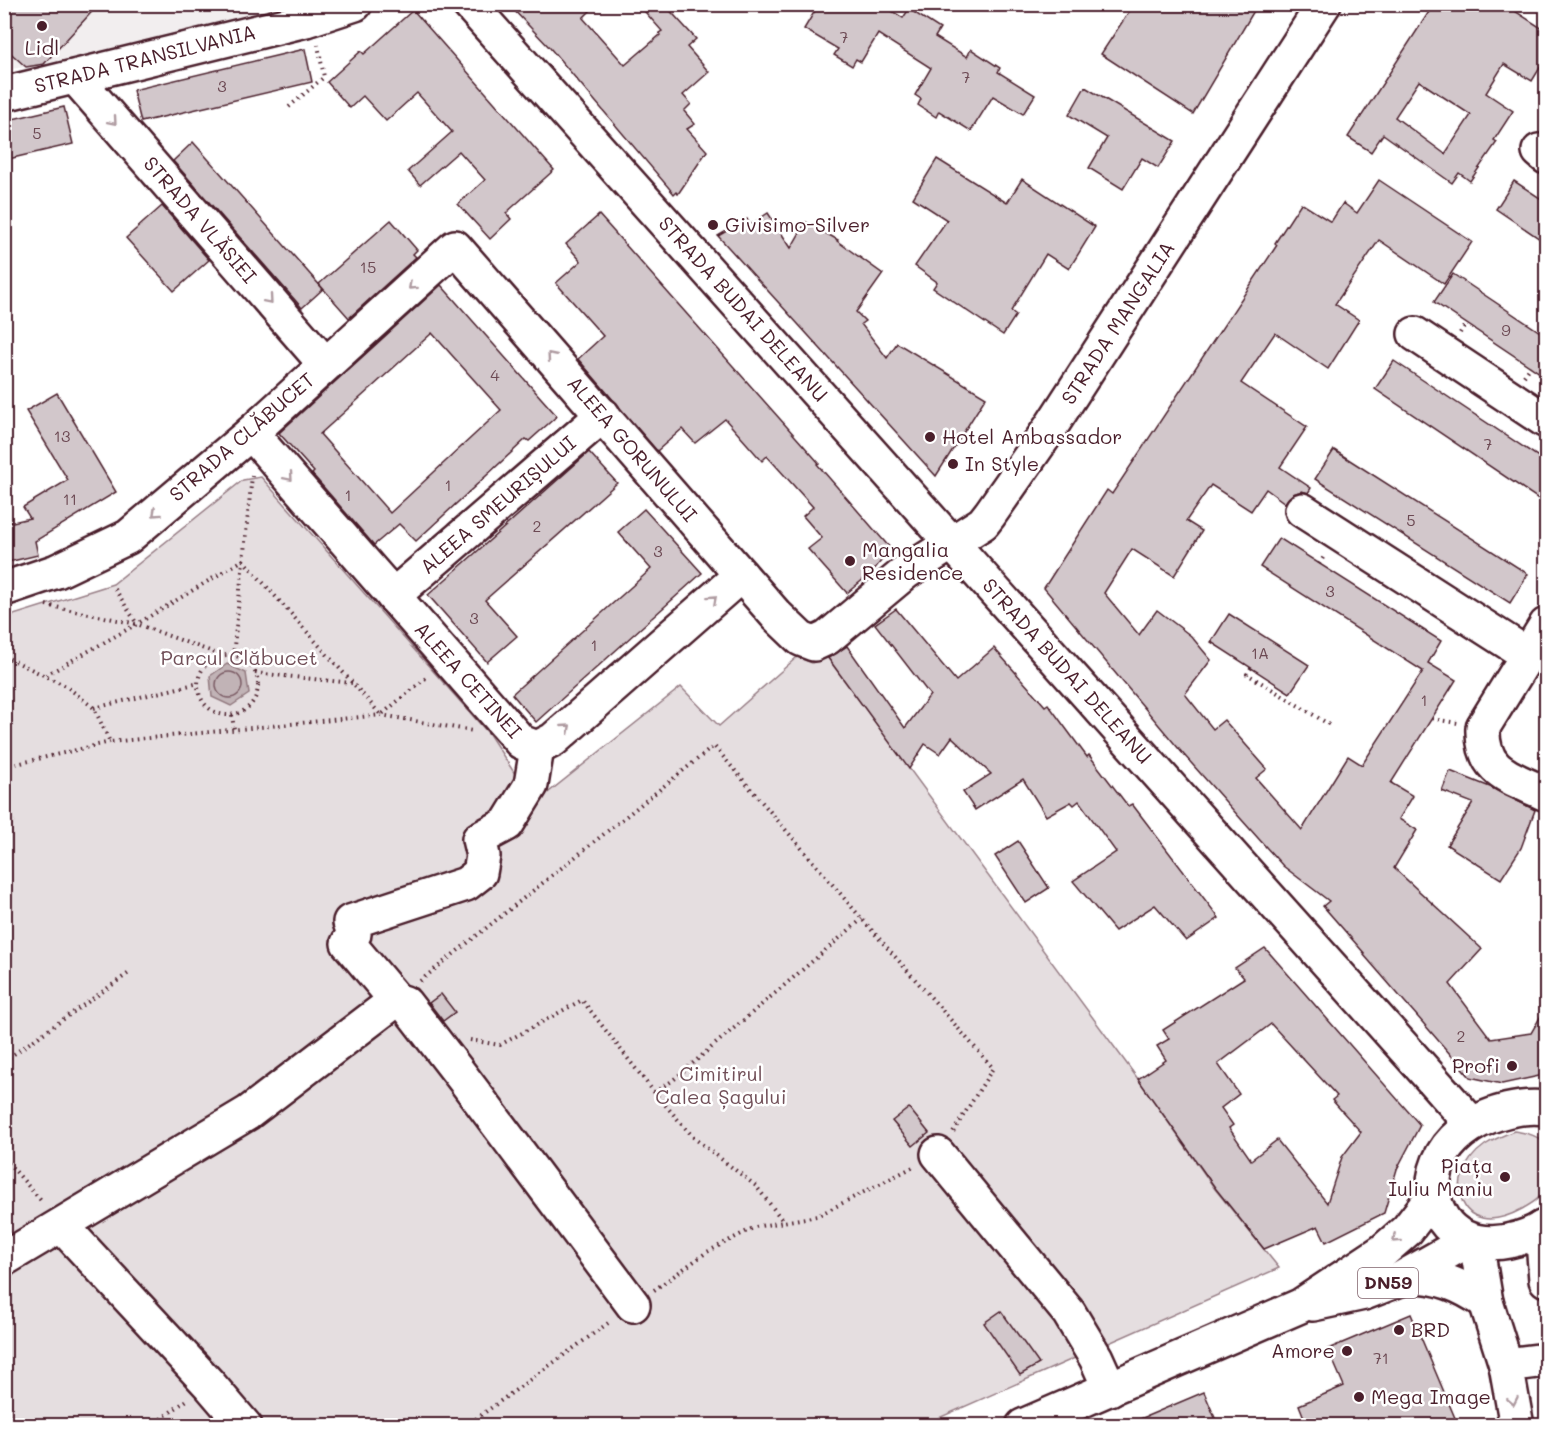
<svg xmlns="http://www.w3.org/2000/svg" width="1551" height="1430" font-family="Mali,sans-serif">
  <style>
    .built { fill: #f2eeef }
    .green { fill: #e5dee0; stroke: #987e86; stroke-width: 1.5 }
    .water { fill: #c1b3b6; stroke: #91787e; stroke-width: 1.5 }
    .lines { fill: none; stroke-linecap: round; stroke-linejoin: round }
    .shore { stroke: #7a5a63; stroke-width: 1.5 }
    .building { fill: #d2c7cb; stroke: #4a1f2b; stroke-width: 1.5; fill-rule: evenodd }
    .minor-casing { stroke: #4a1f2b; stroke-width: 38 }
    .major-casing { stroke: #4a1f2b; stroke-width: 38 }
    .path { stroke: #4a1f2b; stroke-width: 4; stroke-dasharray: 1.5 4.5; stroke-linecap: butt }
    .minor { stroke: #fff; stroke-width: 33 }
    .major { stroke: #fff; stroke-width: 33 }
    .oneway { stroke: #ae9aa0 }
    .poi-dot { fill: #4a1f2b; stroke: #fff; stroke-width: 2 }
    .labels { text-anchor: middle; stroke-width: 5; stroke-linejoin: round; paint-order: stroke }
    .number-label { font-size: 16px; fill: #6c4953 }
    .shield { fill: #fff; stroke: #80626b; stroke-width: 1.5 }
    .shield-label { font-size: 18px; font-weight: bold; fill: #4a1f2b }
    .poi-label { font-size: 20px; fill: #4a1f2b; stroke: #fff; text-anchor: start }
    .street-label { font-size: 20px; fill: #4a1f2b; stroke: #fff }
    .park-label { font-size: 20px; fill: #714f58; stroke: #fff }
  </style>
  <rect width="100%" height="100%" fill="#fff"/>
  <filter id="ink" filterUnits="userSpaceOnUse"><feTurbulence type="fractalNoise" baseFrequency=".0167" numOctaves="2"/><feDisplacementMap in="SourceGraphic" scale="12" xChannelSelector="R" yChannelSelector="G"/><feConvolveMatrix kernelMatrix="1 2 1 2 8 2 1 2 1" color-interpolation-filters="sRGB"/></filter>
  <g filter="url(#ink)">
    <path class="built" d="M245 4 243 7 252 15 44 64 5 70V5Z"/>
    <g class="green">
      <path d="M261 477 489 734 515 774 545 795 681 687 719 726 797 657 812 663 827 657 1138 1079 1215 1189 1279 1268 923 1425H5L4 618 113 584 243 480Z"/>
      <path d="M1514 1131C1527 1133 1539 1135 1546 1146 1547 1156 1549 1179 1546 1187 1543 1197 1531 1204 1522 1209 1458 1244 1440 1177 1485 1145 1494 1139 1504 1135 1514 1131Z"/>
    </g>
    <path class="water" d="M227 664 246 673 249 694 231 706 212 697 210 676Z"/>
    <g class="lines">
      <circle class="shore" cx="229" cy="685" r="13"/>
    </g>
    <g class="building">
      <path d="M4 4H99L44 64 26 67 4 47Z"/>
      <path d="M508 4H597L583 18 625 65 660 35 659 33 662 31 638 4H664L696 39 687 47 709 72 683 95 691 104 684 111 695 124 687 129 707 151 678 194 676 192 674 194 550 48Z"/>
      <path d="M819 4H881L903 18 909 9 940 29 935 37 967 57 971 49 1000 68 998 72 1035 95 1023 114 993 96 971 131 939 111 936 117 918 105 921 99 915 95 931 68 878 34 861 62 856 59 852 66 834 55 838 49 804 29Z"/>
      <path d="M1134 4H1258L1193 114 1101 54Z"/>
      <path d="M1434 4H1504L1546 31V58L1532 81 1504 64 1486 93 1513 111 1494 140 1497 142 1470 181 1459 173 1452 183 1383 134 1371 152 1348 137ZM1419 81 1471 115 1445 154 1395 117Z"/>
      <path d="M413 10 554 170 506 213 511 219 490 239 458 204 485 180 459 151 420 185 408 171 452 132 417 93 386 121 363 96 350 108 327 82 361 51 364 54Z"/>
      <path d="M305 49 312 82 141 122 133 90Z"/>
      <path d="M1085 87 1175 141 1158 168 1142 158 1123 189 1089 168 1107 138 1069 115Z"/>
      <path d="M64 107 73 144 4 160V121Z"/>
      <path d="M193 142 323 289 302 308 173 161Z"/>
      <path d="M937 159 1007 203 1022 179 1095 227 1069 269 1046 254 1011 311 1016 315 1003 335 933 288 937 282 915 266 947 220 913 198Z"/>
      <path d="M1379 180 1472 242 1444 284 1379 240 1335 304 1359 320 1328 369 1275 333 1241 383 1307 427 1280 467 1311 488 1308 493 1302 491 1293 494 1285 503 1266 489 1251 511 1211 485 1186 521 1202 531 1174 576 1132 549 1104 593 1139 635 1157 610 1191 636 1211 660 1185 694 1213 729 1224 720 1267 769 1256 778 1302 830 1348 756 1362 765 1423 671 1260 567 1279 538 1441 641 1428 663 1456 680 1391 783 1413 796 1399 819 1417 830 1394 868 1482 949 1450 984 1491 1039 1531 1033 1546 1007V1070L1539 1076 1502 1084 1470 1077 1364 955 1365 954 1323 906 1329 901 1283 866 1184 755 1044 588 1107 490 1112 494 1277 245 1275 243 1301 203 1331 222 1343 203 1357 213Z"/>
      <path d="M1514 181 1546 202V243L1496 209Z"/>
      <path d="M162 206 209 260 174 291 126 238Z"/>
      <path d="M768 213 791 248 806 222 838 240 837 241 883 274 856 312 865 321 861 324 887 358 897 343 986 397 936 476 718 236 747 219 750 225Z"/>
      <path d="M599 215 819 463 817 464 891 549 872 572 847 593 808 549 822 538 803 516 813 507 767 456 762 461 725 419 695 443 682 429 657 451 578 359 603 336 556 283 581 261 566 244Z"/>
      <path d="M391 220 417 250 413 254 416 257 349 318 319 284Z"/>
      <path d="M1453 274 1546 336V377L1434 302Z"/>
      <path d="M441 285 557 416 529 441 526 439 416 541 399 524 374 545 312 474 314 472 279 433ZM432 333 501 410 390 513 320 434Z"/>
      <path d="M1394 361 1546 462V504L1375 389Z"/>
      <path d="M57 393 116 492 35 541 38 555 4 563V524L30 518 23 507 68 480 26 411Z"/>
      <path d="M1334 450 1528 574 1510 603 1315 479Z"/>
      <path d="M589 452 617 483 485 600 517 636 487 662 428 595Z"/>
      <path d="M644 509 702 573 536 722 512 694 651 569 618 532Z"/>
      <path d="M896 609 956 681 994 648 1045 706 1048 704 1087 757 1089 755 1128 806 1132 804 1219 918 1186 941 1155 905 1115 931 1073 881 1116 852 1079 801 1074 805 1071 802 1046 816 1023 779 975 810 963 792 991 774 952 737 940 754 925 744 909 769 828 658 847 646 905 728 930 695 875 624Z"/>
      <path d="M1229 614 1309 665 1290 693 1211 642Z"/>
      <path d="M1450 771 1490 787 1535 810 1521 848 1501 879 1447 845 1473 803 1442 791Z"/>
      <path d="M1018 841 1049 888 1026 903 995 856Z"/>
      <path d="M1265 948 1420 1125 1397 1169 1384 1213 1326 1242 1318 1226 1264 1249 1216 1189 1138 1079 1166 1060 1157 1046 1169 1039 1163 1030 1244 978 1235 968ZM1271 1024 1337 1096 1332 1100 1361 1132 1342 1157 1327 1203 1277 1140 1251 1160 1229 1128 1233 1125 1221 1108 1239 1094 1218 1064Z"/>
      <path d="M441 994 455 1012 443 1021 429 1003Z"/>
      <path d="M909 1108 929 1133 913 1146 892 1121Z"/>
      <path d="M1001 1311 1039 1364 1020 1375 984 1323Z"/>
      <path d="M1411 1314 1458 1425H1307L1299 1405 1344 1386 1328 1349Z"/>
      <path d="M1204 1392 1218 1425H1126Z"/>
    </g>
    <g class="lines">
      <g class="minor-casing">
        <g id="minor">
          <path d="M75 77 325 364"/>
          <path d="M4 94 306 20 355 4"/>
          <path d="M1539 151 1546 157"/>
          <path d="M1415 334 1546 421"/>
          <path d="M251 433 521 742 537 748 553 740 741 575"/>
          <path d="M1302 510 1528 655"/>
          <path d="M4 589 57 571 128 537 251 433 455 247 776 615 801 639 814 644 827 638 906 572 983 523 990 514 1050 428 1324 4"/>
          <path d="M393 596 603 415"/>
          <path d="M1546 625 1483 727C1481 773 1511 777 1546 794"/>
          <path d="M537 748 531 785 507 824 479 839 483 856 480 873 466 884 350 922 354 934 348 943 396 1000 405 1003 463 1078 633 1305"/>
          <path d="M938 1154 1069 1313 1096 1358 1110 1389"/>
          <path d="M62 1226 209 1384 245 1426"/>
          <path d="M1542 1228 1546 1280"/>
          <path d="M1476 1242 1486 1302 1506 1365 1517 1426"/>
          <path d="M4 1259 248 1113 396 1000"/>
          <path d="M1506 1365 1546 1360"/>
        </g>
      </g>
      <g class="major-casing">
        <g id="major">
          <path d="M469 4 1472 1124"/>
          <path d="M1546 1108C1497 1102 1429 1135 1434 1193 1434 1203 1438 1211 1443 1219 1467 1254 1515 1245 1546 1226"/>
          <path d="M1408 1275C1441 1277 1459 1284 1486 1302"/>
          <path d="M1313 1304 1364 1293 1400 1279 1469 1240"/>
          <path d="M1023 1426 1300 1306 1383 1251 1407 1230 1434 1195"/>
        </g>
      </g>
      <g class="path">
        <path d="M289 107 324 77 318 45"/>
        <path d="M1545 201 1546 200"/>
        <path d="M1460 333 1466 323"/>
        <path d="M1524 376 1531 366"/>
        <path d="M1319 564 1325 555"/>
        <path d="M115 589 137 624"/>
        <path d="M46 605 137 624 223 656"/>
        <circle cx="228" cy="685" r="30"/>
        <path d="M4 656 66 686 94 708 110 742 381 715 473 731"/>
        <path d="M233 656 252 476"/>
        <path d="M1251 668 1247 674 1330 725"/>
        <path d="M255 673 352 683"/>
        <path d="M46 675 137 624 243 560 381 715 427 677"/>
        <path d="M94 708 199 683"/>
        <path d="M232 715 234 729"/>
        <path d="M1432 719 1458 723"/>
        <path d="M4 767 110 742"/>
        <path d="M4 826 15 821"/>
        <path d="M420 981 714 746 862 919 993 1068 953 1132"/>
        <path d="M470 1040 500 1045 582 1000 654 1092 694 1138 756 1186 783 1221"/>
        <path d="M4 1061 129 973"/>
        <path d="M654 1092 672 1081 862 919"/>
        <path d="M4 1158 43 1203"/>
        <path d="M654 1290 707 1252 755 1227 817 1216 915 1166"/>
        <path d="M151 1426 187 1400"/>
        <path d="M466 1426 611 1321"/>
      </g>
      <use href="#minor" class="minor"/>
      <use href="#major" class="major"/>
    </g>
    <defs><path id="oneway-chevron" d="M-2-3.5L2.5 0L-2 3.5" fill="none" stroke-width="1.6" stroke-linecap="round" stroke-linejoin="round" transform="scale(1.5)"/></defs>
    <g class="oneway">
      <use href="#oneway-chevron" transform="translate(113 121) rotate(49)"/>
      <use href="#oneway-chevron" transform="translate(412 286) rotate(138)"/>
      <use href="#oneway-chevron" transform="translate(269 300) rotate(49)"/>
      <use href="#oneway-chevron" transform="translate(551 356) rotate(-131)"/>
      <use href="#oneway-chevron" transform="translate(289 477) rotate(49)"/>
      <use href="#oneway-chevron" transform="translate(156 513) rotate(138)"/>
      <use href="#oneway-chevron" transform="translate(713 599) rotate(-42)"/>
      <use href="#oneway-chevron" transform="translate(567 728) rotate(-41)"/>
      <use href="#oneway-chevron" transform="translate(1396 1239) rotate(138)"/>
      <use href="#oneway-chevron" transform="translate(1513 1401) rotate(79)"/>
    </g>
  </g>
  <g class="poi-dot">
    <circle cx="42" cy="26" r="6"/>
    <circle cx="713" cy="225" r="6"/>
    <circle cx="930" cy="437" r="6"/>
    <circle cx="953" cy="464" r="6"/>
    <circle cx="850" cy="561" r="6"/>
    <circle cx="1512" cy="1066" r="6"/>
    <circle cx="1505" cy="1177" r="6"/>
    <circle cx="1399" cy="1330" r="6"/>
    <circle cx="1347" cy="1351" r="6"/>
    <circle cx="1359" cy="1397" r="6"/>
  </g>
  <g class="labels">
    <g class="number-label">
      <text x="844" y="43">7</text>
      <text x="966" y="83">7</text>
      <text x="222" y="92">3</text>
      <text x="37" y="139">5</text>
      <text x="368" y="273">15</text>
      <text x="1506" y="336">9</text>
      <text x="495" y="381">4</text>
      <text x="62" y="442">13</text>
      <text x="1488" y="450">7</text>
      <text x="448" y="491">1</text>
      <text x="348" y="501">1</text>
      <text x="70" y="505">11</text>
      <text x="1411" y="526">5</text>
      <text x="537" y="532">2</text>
      <text x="658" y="557">3</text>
      <text x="1330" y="597">3</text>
      <text x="474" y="624">3</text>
      <text x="594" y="651">1</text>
      <text x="1260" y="659">1A</text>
      <text x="1424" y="706">1</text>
      <text x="1461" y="1042">2</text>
      <text x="1381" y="1364">71</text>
    </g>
    <rect class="shield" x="1358" y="1268" width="60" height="30" rx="4.5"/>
    <g class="shield-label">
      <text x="1388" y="1289">DN59</text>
    </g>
    <g class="poi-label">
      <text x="42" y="55" text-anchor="middle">Lidl</text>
      <text x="725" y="232">Givisimo-Silver</text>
      <text x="942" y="444">Hotel Ambassador</text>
      <text x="965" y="471">In Style</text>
      <text x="862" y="557">Mangalia<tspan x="862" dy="23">Residence</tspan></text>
      <text x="1500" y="1073" text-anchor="end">Profi</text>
      <text x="1493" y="1173" text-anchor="end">Piața<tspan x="1493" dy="23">Iuliu Maniu</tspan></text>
      <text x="1411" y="1337">BRD</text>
      <text x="1335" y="1358" text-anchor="end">Amore</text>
      <text x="1371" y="1404">Mega Image</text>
    </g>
    <g class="street-label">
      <text transform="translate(145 59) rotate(-14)" y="7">STRADA TRANSILVANIA</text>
      <text transform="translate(200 220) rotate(49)" y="7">STRADA VLĂSIEI</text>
      <text transform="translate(743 309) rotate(48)" y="7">STRADA BUDAI DELEANU</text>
      <text transform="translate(1118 323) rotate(-57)" y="7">STRADA MANGALIA</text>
      <text transform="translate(242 437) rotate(-41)" y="7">STRADA CLĂBUCET</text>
      <text transform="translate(632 449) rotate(49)" y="7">ALEEA GORUNULUI</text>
      <text transform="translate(498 505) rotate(-41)" y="7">ALEEA SMEURIȘULUI</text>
      <text transform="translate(1067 671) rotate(48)" y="7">STRADA BUDAI DELEANU</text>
      <text transform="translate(468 680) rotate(48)" y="7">ALEEA CETINEI</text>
    </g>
    <g class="park-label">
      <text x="239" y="665">Parcul Clăbucet</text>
      <text x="721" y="1081">Cimitirul<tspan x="721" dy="23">Calea Șagului</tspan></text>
    </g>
  </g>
  <rect width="1551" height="1430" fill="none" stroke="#fff" stroke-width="24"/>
  <rect x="12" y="12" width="1527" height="1406" fill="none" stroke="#4a1f2b" stroke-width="2" filter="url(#ink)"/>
</svg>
